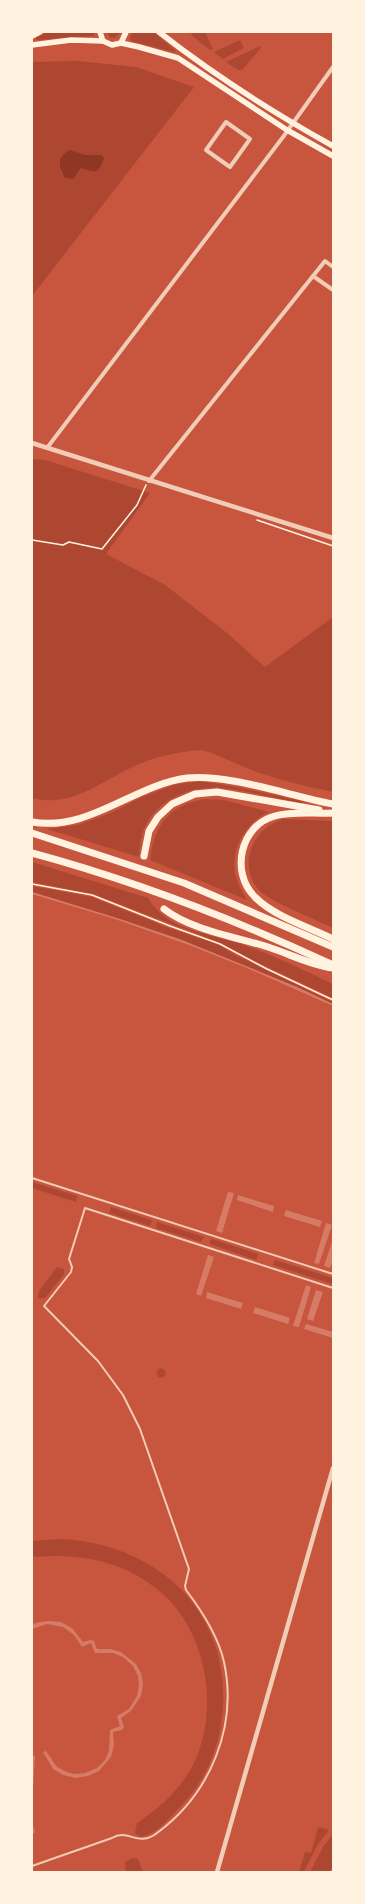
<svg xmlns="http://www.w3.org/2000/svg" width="365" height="1904" font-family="'Fira Sans',sans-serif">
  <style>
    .green { fill: #ae4732 }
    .water { fill: #8f3625 }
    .building { fill: #d67c66 }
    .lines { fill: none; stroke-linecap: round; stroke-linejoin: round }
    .path { stroke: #fff3e0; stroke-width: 1.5 }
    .service { stroke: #f1ccb7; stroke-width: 2 }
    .minor { stroke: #f1ccb7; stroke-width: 4 }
    .tertiary { stroke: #f1ccb7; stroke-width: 4.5 }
    .secondary { stroke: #fff3e0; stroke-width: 5.5 }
    .motorway { stroke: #fff3e0; stroke-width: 7 }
  </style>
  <rect width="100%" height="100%" fill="#c8553d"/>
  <g class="green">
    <path d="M48 32H95L94 36 36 40V37Z"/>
    <path d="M106 32H121L115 38H111Z"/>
    <path d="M132 32H153L176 51 174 52 131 41 130 39Z"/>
    <path d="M193 32H205L213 49 210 50 191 35Z"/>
    <path d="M240 40 244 48 223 59 214 52Z"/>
    <path d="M260 46 261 48 242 70H238L226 62Z"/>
    <path d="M78 61 136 67 194 87 32 296V62Z"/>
    <path d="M32 459 45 460 150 493 106 554 165 585 227 633 265 667 333 617V792C308 787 284 781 260 773 249 770 208 750 201 750 183 751 155 757 139 764 104 779 72 809 32 798Z"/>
    <path d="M201 781 236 787 306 802 300 803C274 798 248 791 222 788 193 785 157 799 145 827 140 837 140 847 139 857L47 829 78 825 111 813 142 797 174 785Z"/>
    <path d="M205 799 224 800 269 812C245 823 231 848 235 874 237 883 243 892 247 900L150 860C154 825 169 805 205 799Z"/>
    <path d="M283 819 333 821V928C316 919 270 902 259 890 249 879 246 862 251 850 257 833 267 825 283 819Z"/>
    <path d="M32 862 148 898C168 932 210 933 244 945 274 956 304 970 333 984V998L237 953 221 943 93 894 32 882Z"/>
    <path d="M32 886 92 897 169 928 220 945 235 955 333 1002V1004C236 958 135 922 32 892Z"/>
    <path d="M32 1182 77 1196 76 1202 32 1188Z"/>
    <path d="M111 1207 152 1220 150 1226 109 1213Z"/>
    <path d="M157 1222 204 1237 201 1242 156 1228Z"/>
    <path d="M212 1239 258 1254 256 1260 210 1244V1241Z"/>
    <path d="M275 1260 333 1278V1284L273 1265Z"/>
    <path d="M57 1267 64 1269V1274L46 1297 40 1299 38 1297 39 1291Z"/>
    <circle cx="161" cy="1373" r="4.5"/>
    <path d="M61 1539C155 1544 228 1608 223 1705 221 1744 208 1778 181 1806 169 1818 158 1834 140 1837L135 1833 137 1823C163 1806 189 1781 199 1751 219 1695 202 1621 153 1586 119 1560 76 1553 35 1557L32 1555V1541Z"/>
    <path d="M318 1827 327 1829 328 1832 318 1844 304 1872H299L305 1852 311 1853Z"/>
    <path d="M333 1834V1866L329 1872H310L323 1847Z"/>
    <path d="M133 1858 138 1859 143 1872H126L125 1862Z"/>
  </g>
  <path class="water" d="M70 150 85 155H101L104 158C98 174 97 173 81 168L73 179 65 178 60 167V159L66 152Z"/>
  <g class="building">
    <path d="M32 892 120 919 182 940 297 987 333 1004V1006L247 968 189 945 115 919 32 894Z"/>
    <path d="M228 1192 234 1193 222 1233 216 1231Z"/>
    <path d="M238 1195 274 1206 273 1212 237 1200Z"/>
    <path d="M286 1210 322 1221 320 1227 284 1216Z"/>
    <path d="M326 1223 332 1225 319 1264 314 1263Z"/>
    <path d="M333 1239V1260L330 1268 324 1266Z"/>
    <path d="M208 1255 214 1257 201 1296 196 1294Z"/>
    <path d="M306 1285 311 1287 299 1327 293 1326Z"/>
    <path d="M316 1290 323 1292 313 1321 307 1319Z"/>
    <path d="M207 1292 243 1303 241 1309 206 1298Z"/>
    <path d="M255 1307 290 1318 288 1324 253 1313Z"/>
    <path d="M306 1324 333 1332V1338L304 1329Z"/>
    <path d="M48 1621 61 1622 72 1628 83 1642 91 1640 94 1641 97 1649H110L121 1652 136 1664 141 1673 143 1684 141 1696 131 1711 121 1718 124 1727 122 1730 113 1732 114 1745 111 1757 99 1771 88 1776 76 1778 63 1775 53 1769 43 1752 46 1751 57 1767 67 1772 74 1774 85 1773 97 1768 105 1760 109 1751 110 1730 120 1726 117 1716 129 1709 137 1696 139 1686 138 1676 133 1666 123 1657 113 1653H95L91 1643 82 1647 74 1635 63 1627 47 1624 32 1629V1625L36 1623Z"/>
    <path d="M32 1755 35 1756 33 1789H32Z"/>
    <path d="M32 1823 35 1832 32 1835Z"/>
  </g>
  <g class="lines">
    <g class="path">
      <path d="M257 520 333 546"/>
      <path d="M32 540 63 545 69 542 102 549 137 505 146 485"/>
      <path d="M32 884 92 895 170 926 220 944 267 969 333 1000"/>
    </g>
    <g class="service">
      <path d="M32 1178 333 1274"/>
      <path d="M32 1866 112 1838C128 1828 138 1848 157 1833 210 1794 238 1727 224 1662 218 1635 202 1611 186 1590L185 1586 189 1569 140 1429 123 1395 98 1361 44 1306 71 1272 72 1267 69 1259 85 1208 333 1288"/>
    </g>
    <g class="minor">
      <path d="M226 122 250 139 230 167 206 150Z"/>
      <path d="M313 276 333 290"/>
      <path d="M47 448 283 137 333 67"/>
      <path d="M149 481 325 261 333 267"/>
    </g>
    <g class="tertiary">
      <path d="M32 443 333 538"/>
      <path d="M217 1872 333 1468"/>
    </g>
    <g class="secondary">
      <path d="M100 32 103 41"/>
      <path d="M159 32C214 75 272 112 333 146"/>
      <path d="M32 36 40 32"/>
      <path d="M121 43 126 32"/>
      <path d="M32 45 71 40 103 41 112 45 121 43 139 47 178 58 287 130 333 156"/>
    </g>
    <g class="motorway">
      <path d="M333 813C314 814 293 811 275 816 240 825 230 873 255 897 273 916 309 927 333 939"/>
      <path d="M32 822C89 832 133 785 187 778 230 774 290 796 333 804"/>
      <path d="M32 833 184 883 333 947"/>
      <path d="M32 853C136 881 236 920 333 965"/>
      <path d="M144 856 149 831 158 817 172 804 195 794 217 792 319 810"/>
      <path d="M164 909C191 930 236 937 268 947 290 954 310 965 333 968"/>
    </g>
  </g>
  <rect width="365" height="1904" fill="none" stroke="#fff3e0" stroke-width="66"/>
</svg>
